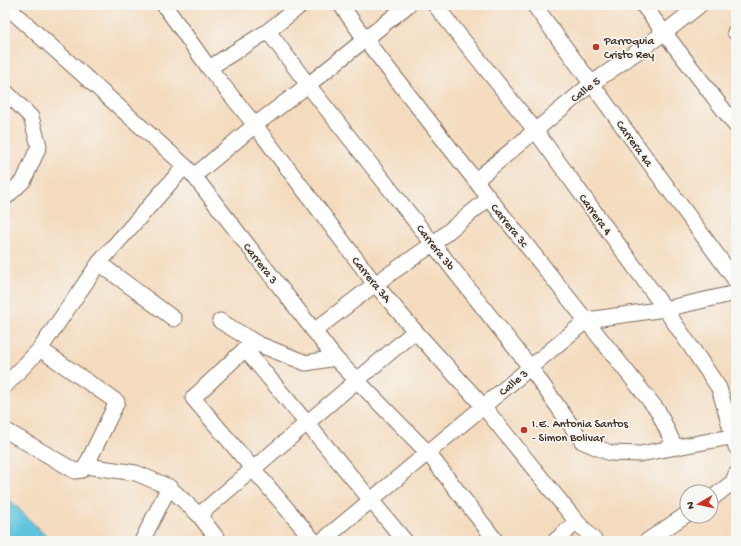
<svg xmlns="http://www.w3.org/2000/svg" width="741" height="546" font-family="'Gochi Hand',sans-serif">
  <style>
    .water { fill: #60c4de; stroke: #4e777e }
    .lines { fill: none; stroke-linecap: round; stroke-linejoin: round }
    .street-casing { stroke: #7c6856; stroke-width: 17 }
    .street { stroke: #fff; stroke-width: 15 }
    .poi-dot { fill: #c8321e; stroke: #f6f6f2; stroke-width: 1.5 }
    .labels { text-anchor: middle; stroke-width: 3.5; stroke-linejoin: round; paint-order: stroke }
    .poi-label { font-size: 12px; fill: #3b2a1e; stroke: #f6f6f2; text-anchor: start }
    .street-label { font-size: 12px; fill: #3b2a1e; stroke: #f6f6f2 }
  </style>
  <rect width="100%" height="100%" fill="#f6f6f2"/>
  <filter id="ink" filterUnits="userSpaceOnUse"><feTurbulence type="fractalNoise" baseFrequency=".025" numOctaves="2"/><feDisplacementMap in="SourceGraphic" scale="8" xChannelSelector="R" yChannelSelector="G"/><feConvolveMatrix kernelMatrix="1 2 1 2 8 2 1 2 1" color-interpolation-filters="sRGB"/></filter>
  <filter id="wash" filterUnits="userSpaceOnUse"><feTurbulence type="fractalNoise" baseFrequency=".012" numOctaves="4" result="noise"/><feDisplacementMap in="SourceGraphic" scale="16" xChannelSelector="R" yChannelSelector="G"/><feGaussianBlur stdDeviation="0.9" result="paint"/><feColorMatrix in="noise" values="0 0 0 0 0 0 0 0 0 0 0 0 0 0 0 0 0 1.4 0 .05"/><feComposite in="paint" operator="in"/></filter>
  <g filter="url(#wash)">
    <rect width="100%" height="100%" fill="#f4dbbe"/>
    <path class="water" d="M5 497 12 502 51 541H5Z"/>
  </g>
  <g filter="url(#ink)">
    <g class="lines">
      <g class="street-casing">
        <g id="street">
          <path d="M5 5 185 166 194 176 335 358 428 453 496 541"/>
          <path d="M164 5 209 68 255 125 375 284 415 331 483 406 577 522 595 541"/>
          <path d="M341 5 365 39 489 198 658 411 675 447"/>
          <path d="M435 5 535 130 665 309 719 388 736 447"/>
          <path d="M534 5 736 281"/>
          <path d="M643 5 736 126"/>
          <path d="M268 31 308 85 530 367 582 441 610 453 640 454 736 436"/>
          <path d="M736 31 735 32 736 33"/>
          <path d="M209 68 268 31 301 5"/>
          <path d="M5 91 31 117 39 146 24 180 5 198"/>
          <path d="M194 176 255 125 308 85 408 5"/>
          <path d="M476 180 591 84 664 33 700 5"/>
          <path d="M99 263 174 319"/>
          <path d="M220 321 258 344 306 363 335 358"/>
          <path d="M314 331 375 284 433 244 489 198"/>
          <path d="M5 386 40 349 99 263 185 166"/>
          <path d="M5 430 75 471 82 470 86 466 117 402 40 349"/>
          <path d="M86 466 136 473 169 487 199 515 219 541"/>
          <path d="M711 499 733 482 736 474"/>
          <path d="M199 515 415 331"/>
          <path d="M142 541 169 487"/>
          <path d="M314 541 193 398 245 349 405 541"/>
          <path d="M322 541 587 320 665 309 736 293"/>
          <path d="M555 541 577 522"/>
          <path d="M647 541 687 514"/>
        </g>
      </g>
      <use href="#street" class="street"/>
    </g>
  </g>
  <g class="poi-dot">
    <circle cx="596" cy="47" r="4"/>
    <circle cx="524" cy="430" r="4"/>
  </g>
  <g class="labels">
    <g class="poi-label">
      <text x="604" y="44">Parroquia<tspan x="604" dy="14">Cristo Rey</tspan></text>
      <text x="532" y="427">I.E. Antonia Santos<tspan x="532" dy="14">- Simon Bolivar</tspan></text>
    </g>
    <g class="street-label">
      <text transform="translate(585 89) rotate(-38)" y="4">Calle 5</text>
      <text transform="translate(635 143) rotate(54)" y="4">Carrera 4a</text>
      <text transform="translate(596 214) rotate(54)" y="4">Carrera 4</text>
      <text transform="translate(510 225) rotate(51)" y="4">Carrera 3c</text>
      <text transform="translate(436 247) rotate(52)" y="4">Carrera 3b</text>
      <text transform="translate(261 263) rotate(52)" y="4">Carrera 3</text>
      <text transform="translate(372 279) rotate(51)" y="4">Carrera 3A</text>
      <text transform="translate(513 382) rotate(-40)" y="4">Calle 3</text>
    </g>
  </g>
  <rect width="741" height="546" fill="none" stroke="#f6f6f2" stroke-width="20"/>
  <g transform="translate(699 504) rotate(261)"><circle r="19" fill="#f6f6f2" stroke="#aba49d"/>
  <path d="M0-3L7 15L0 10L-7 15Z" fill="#c8321e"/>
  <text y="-6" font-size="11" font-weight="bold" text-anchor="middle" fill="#3b2a1e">N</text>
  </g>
</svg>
